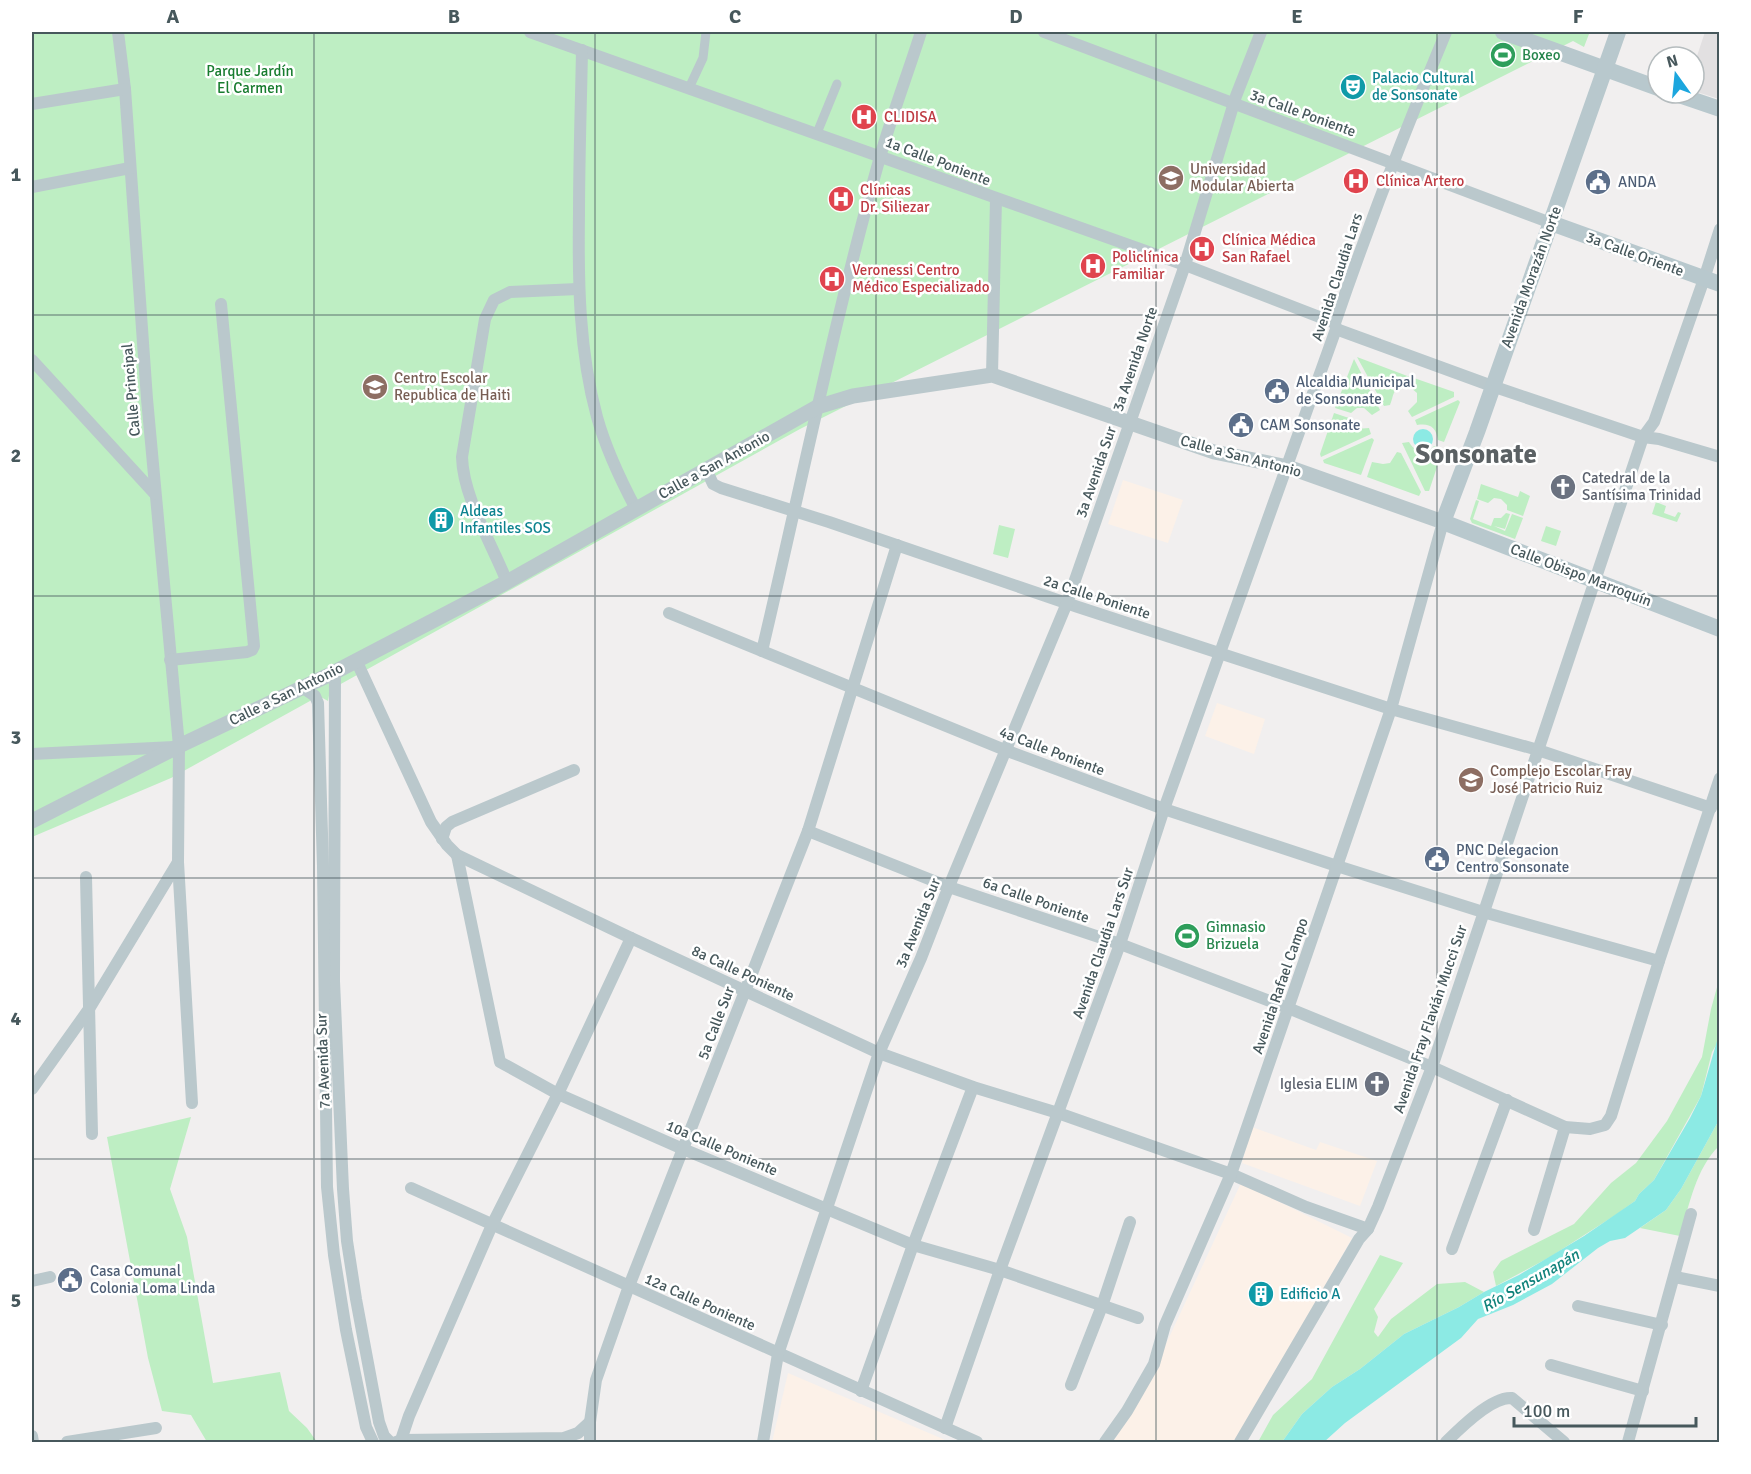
<svg xmlns="http://www.w3.org/2000/svg" width="1751" height="1474" font-family="Signika,sans-serif">
  <style>
    .commercial { fill: #fcf1e8 }
    .education { fill: #e2e0e1 }
    .green { fill: #beeec3 }
    .water { fill: #8ceae4 }
    .lines { fill: none; stroke-linecap: round; stroke-linejoin: round }
    .pedestrian { stroke: #bac8cc; stroke-width: 9 }
    .minor { stroke: #bac8cc; stroke-width: 12 }
    .tertiary { stroke: #bac8cc; stroke-width: 15 }
    .secondary { stroke: #b8c8cd; stroke-width: 16 }
    .grid { fill: none; stroke: #47585c; stroke-width: 1.5; stroke-opacity: 0.55 }
    .labels { text-anchor: middle; stroke-width: 5; stroke-linejoin: round; paint-order: stroke }
    .leisure-label { font-size: 15px; fill: #27864d; stroke: #fff; text-anchor: start }
    .park-label { font-size: 15px; fill: #187c2f; stroke: #fff }
    .culture-label { font-size: 15px; fill: #0d838f; stroke: #fff; text-anchor: start }
    .street-label { font-size: 15px; fill: #47585c; stroke: #fff }
    .health-label { font-size: 15px; fill: #be3a42; stroke: #fff; text-anchor: start }
    .education-label { font-size: 15px; fill: #785e54; stroke: #fff; text-anchor: start }
    .service-label { font-size: 15px; fill: #4e5e75; stroke: #fff; text-anchor: start }
    .worship-label { font-size: 15px; fill: #5b616d; stroke: #fff; text-anchor: start }
    .water-label { font-size: 16px; font-style: italic; fill: #10827b; stroke: #fff }
    .town-label { font-size: 27px; font-weight: bold; fill: #5b6164; stroke: #fff }
    .neatline { fill: none; stroke: #47585c; stroke-width: 2 }
    .grid-label { font-size: 20px; text-anchor: middle; font-weight: bold; fill: #47585c }
  </style>
  <rect width="100%" height="100%" fill="#f1efef"/>
  <g class="commercial">
    <path d="M1123 480 1183 500 1168 543 1108 524Z"/>
    <path d="M1217 703 1265 719 1254 754 1205 736Z"/>
    <path d="M1252 1127 1316 1150 1320 1142 1377 1161 1360 1206 1242 1163Z"/>
    <path d="M1241 1183 1352 1238 1236 1442H1113L1139 1402Z"/>
    <path d="M788 1373 950 1442H772Z"/>
  </g>
  <path class="education" d="M1705 32H1719V99L1694 91V65Z"/>
  <g class="green">
    <path d="M32 32H1593L1589 34 1584 47 1573 41 800 429 330 690 328 701 319 696 171 778 32 837Z"/>
    <path d="M1357 357 1410 377 1406 386C1392 387 1394 396 1390 405L1384 406Z"/>
    <path d="M1354 359 1380 410 1372 415 1364 408H1357L1351 413 1335 408Z"/>
    <path d="M1414 378 1454 392V397L1412 417 1408 411 1417 402V393L1410 387Z"/>
    <path d="M1458 400 1460 402 1444 442 1438 440C1436 427 1430 423 1417 425L1415 420Z"/>
    <path d="M1334 413 1349 418 1351 425 1356 429 1369 428 1371 434 1321 457 1320 454Z"/>
    <path d="M1372 438 1374 440 1361 475 1324 463 1323 460Z"/>
    <path d="M1409 442C1415 452 1426 457 1434 446L1443 449 1429 491H1425L1402 443Z"/>
    <path d="M1397 452 1401 453 1421 492 1419 496 1367 477 1372 462 1383 464 1390 463Z"/>
    <path d="M1481 484 1518 497 1520 491 1530 496 1523 516 1507 510V505L1501 499 1494 498 1488 503 1477 499Z"/>
    <path d="M1476 500 1479 501 1473 519 1491 526 1494 518H1501L1506 513 1510 514 1505 529 1494 526 1505 531 1512 514 1523 518 1515 539 1472 523 1470 519Z"/>
    <path d="M1656 502 1666 506 1664 513 1675 517 1678 512 1681 513 1677 522 1652 514Z"/>
    <path d="M999 525 1015 529 1008 558 993 554Z"/>
    <path d="M1546 526 1561 531 1556 546 1541 541Z"/>
    <path d="M1719 980 1718 1042 1712 1052 1701 1096 1654 1180 1639 1194 1635 1201 1617 1214 1550 1257 1496 1286 1493 1272 1501 1261 1574 1224 1611 1183 1636 1163 1667 1121 1702 1057 1711 1009Z"/>
    <path d="M191 1117 170 1189 187 1237 213 1383 280 1372 289 1411 307 1428 317 1442H207L191 1415 162 1411 148 1358 107 1137Z"/>
    <path d="M1719 1120V1146C1696 1168 1689 1206 1680 1236L1640 1228 1666 1210 1681 1189Z"/>
    <path d="M1380 1255 1403 1263 1374 1309 1378 1317 1374 1332 1378 1337 1391 1319 1437 1284 1465 1282 1484 1292 1459 1307 1404 1334 1360 1369 1332 1387 1302 1414 1282 1442H1258L1273 1415 1312 1379Z"/>
  </g>
  <g class="water">
    <circle cx="1423" cy="439" r="10"/>
    <path d="M1719 1034V1120L1681 1189 1666 1210 1625 1238 1610 1241 1598 1248 1552 1284 1513 1305 1478 1319 1461 1338 1345 1423 1324 1442H1282L1302 1414 1332 1387 1360 1369 1404 1334 1459 1307 1484 1292 1519 1275 1584 1236 1635 1201 1639 1194 1654 1180 1690 1118 1701 1096Z"/>
  </g>
  <g class="lines">
    <g class="pedestrian">
      <path d="M689 88 703 58 706 32"/>
      <path d="M817 133 837 84"/>
    </g>
    <g class="minor">
      <path d="M118 32 125 89 147 399 179 746 178 862 192 1103"/>
      <path d="M530 32 1185 265 1335 323"/>
      <path d="M1044 32 1551 223"/>
      <path d="M582 50C581 105 579 159 579 214 578 282 579 351 597 417 606 449 620 479 636 509"/>
      <path d="M32 104 125 89"/>
      <path d="M32 187 130 168"/>
      <path d="M1336 329 1492 386 1643 437 1659 439 1720 457"/>
      <path d="M32 360 155 494"/>
      <path d="M992 375 996 199"/>
      <path d="M706 469 713 484 721 488 829 522 1078 607 1391 709 1538 750 1711 808"/>
      <path d="M507 582C492 544 463 497 462 457L485 319 494 300 510 292 578 289"/>
      <path d="M669 613 1005 750 1164 809 1337 866 1483 912 1659 961"/>
      <path d="M762 651C801 486 834 320 880 157 892 115 908 73 921 32"/>
      <path d="M170 660 247 652 252 650 254 646 221 304"/>
      <path d="M356 660 431 822 447 845 457 855 631 938 879 1053 973 1087 1058 1113 1231 1174 1306 1207 1368 1229"/>
      <path d="M335 671 334 981 343 1189 347 1241 356 1299 379 1422 384 1436 390 1442"/>
      <path d="M302 687 315 696 318 703 323 866 327 1187 334 1255 346 1330 366 1427 373 1442"/>
      <path d="M32 754 174 747"/>
      <path d="M808 831 949 887 1120 944 1288 1008 1432 1067 1565 1127 1590 1129 1605 1125 1611 1116 1659 961 1720 778"/>
      <path d="M442 839 446 827 452 822 574 770"/>
      <path d="M457 855 500 1062 558 1094 683 1149 913 1245 1000 1270 1138 1318"/>
      <path d="M86 877 92 1134"/>
      <path d="M32 1089 89 1009 178 862"/>
      <path d="M411 1188 977 1442"/>
      <path d="M1534 1230 1565 1127"/>
      <path d="M1452 1249 1507 1100"/>
      <path d="M1675 1277 1720 1286"/>
      <path d="M32 1281 50 1277"/>
      <path d="M1578 1306 1662 1325"/>
      <path d="M1551 1365 1643 1391"/>
      <path d="M1071 1385 1102 1306 1130 1222"/>
      <path d="M861 1391 913 1245 973 1087"/>
      <path d="M945 1428 1000 1270 1120 944 1164 809 1336 329 1335 323C1369 224 1406 128 1446 32"/>
      <path d="M32 1436 33 1442"/>
      <path d="M401 1440 564 1438 578 1433 590 1422"/>
      <path d="M67 1442 156 1428"/>
      <path d="M396 1442 401 1440 409 1416 492 1225 558 1094 631 938"/>
      <path d="M590 1442V1422L596 1380 629 1286 808 831 897 545"/>
      <path d="M763 1442 778 1354 879 1053 921 958 945 896 1067 603 1185 265 1236 96 1261 32"/>
      <path d="M1105 1442 1127 1411 1154 1364 1165 1325 1231 1174 1391 709 1443 522"/>
      <path d="M1240 1442 1359 1239 1368 1229 1378 1207 1432 1067 1643 437 1654 422 1704 279 1720 229"/>
      <path d="M1446 1442C1459 1429 1492 1396 1512 1398L1564 1442"/>
      <path d="M1628 1442 1691 1214"/>
    </g>
    <path class="tertiary" d="M32 821 179 746 331 674 507 582 817 407 853 396 992 375 1214 452 1288 467 1443 522"/>
    <g class="secondary">
      <path d="M1503 32 1658 88"/>
      <path d="M1618 32 1477 432 1443 522 1720 629"/>
      <path d="M1673 93 1720 109"/>
      <path d="M1551 223 1720 284"/>
    </g>
  </g>
  <path class="grid" d="M314 32V1442M595 32V1442M876 32V1442M1156 32V1442M1437 32V1442M32 315H1720M32 596H1720M32 878H1720M32 1159H1720"/>
  <defs>
    <g id="stadium-disc" transform="scale(1.35)"><circle r="9.5" fill="#2e9e5b" stroke="#fff"/><path d="M0-5a6.5 5 0 1 0 0 10a6.5 5 0 1 0 0-10ZM-3.5-1.8h7v3.6h-7Z" fill="#fff"/></g>
    <g id="theatre-disc" transform="scale(1.35)"><circle r="9.5" fill="#0f9aa8" stroke="#fff"/><path d="M-5-5.5Q0-4 5-5.5V0Q5 5 0 6Q-5 5-5 0ZM-3.3-2.5H-1v1.5H-3.3ZM1-2.5H3.3v1.5H1ZM-2.8 1Q0 5.5 2.8 1Z" fill="#fff"/></g>
    <g id="hospital-disc" transform="scale(1.35)"><circle r="9.5" fill="#e0444e" stroke="#fff"/><path d="M-5-5h3v3.5h4V-5h3V5h-3V1.5h-4V5h-3Z" fill="#fff"/></g>
    <g id="university-disc" transform="scale(1.35)"><circle r="9.5" fill="#8d6e63" stroke="#fff"/><path d="M0-5L7-2L0 1L-7-2ZM-4 1L0 2.5L4 1V4Q0 6-4 4Z" fill="#fff"/></g>
    <g id="civic-disc" transform="scale(1.35)"><circle r="9.5" fill="#5c6f8a" stroke="#fff"/><path d="M-.6-6.5H3V-4.5H.6V-3L4-1V1h2V6H-6V1h2V-1L-.6-3ZM-1.2 2.5V6h2.4V2.5Z" fill="#fff"/></g>
    <g id="school-disc" transform="scale(1.35)"><circle r="9.5" fill="#8d6e63" stroke="#fff"/><path d="M0-5L7-2L0 1L-7-2ZM-4 1L0 2.5L4 1V4Q0 6-4 4Z" fill="#fff"/></g>
    <g id="church-disc" transform="scale(1.35)"><circle r="9.5" fill="#6b7280" stroke="#fff"/><path d="M-1.2-6h2.4v3.5h3.3v2.4h-3.3V6h-2.4V-.1h-3.3v-2.4h3.3Z" fill="#fff"/></g>
    <g id="building-disc" transform="scale(1.35)"><circle r="9.5" fill="#0f9aa8" stroke="#fff"/><path d="M-4-6H4V6H1V3H-1V6H-4ZM-2.5-4.3h1.7v1.8h-1.7ZM.8-4.3h1.7v1.8H.8ZM-2.5-1h1.7V.8h-1.7ZM.8-1h1.7V.8H.8Z" fill="#fff"/></g>
  </defs>
  <g fill-rule="evenodd">
    <use href="#stadium-disc" x="1503" y="55"/>
    <use href="#theatre-disc" x="1353" y="87"/>
    <use href="#hospital-disc" x="864" y="117"/>
    <use href="#university-disc" x="1171" y="178"/>
    <use href="#hospital-disc" x="1356" y="181"/>
    <use href="#civic-disc" x="1598" y="182"/>
    <use href="#hospital-disc" x="841" y="199"/>
    <use href="#hospital-disc" x="1202" y="249"/>
    <use href="#hospital-disc" x="1093" y="266"/>
    <use href="#hospital-disc" x="832" y="279"/>
    <use href="#school-disc" x="375" y="387"/>
    <use href="#civic-disc" x="1277" y="391"/>
    <use href="#civic-disc" x="1241" y="425"/>
    <use href="#church-disc" x="1563" y="487"/>
    <use href="#building-disc" x="441" y="520"/>
    <use href="#school-disc" x="1471" y="780"/>
    <use href="#civic-disc" x="1437" y="859"/>
    <use href="#stadium-disc" x="1187" y="936"/>
    <use href="#church-disc" x="1377" y="1084"/>
    <use href="#civic-disc" x="70" y="1280"/>
    <use href="#building-disc" x="1261" y="1294"/>
  </g>
  <g class="labels">
    <g class="leisure-label">
      <text x="1522" y="60">Boxeo</text>
      <text x="1206" y="932">Gimnasio<tspan x="1206" dy="17">Brizuela</tspan></text>
    </g>
    <g class="park-label">
      <text x="250" y="76">Parque Jardín<tspan x="250" dy="17">El Carmen</tspan></text>
    </g>
    <g class="culture-label">
      <text x="1372" y="83">Palacio Cultural<tspan x="1372" dy="17">de Sonsonate</tspan></text>
      <text x="460" y="516">Aldeas<tspan x="460" dy="17">Infantiles SOS</tspan></text>
      <text x="1280" y="1299">Edificio A</text>
    </g>
    <g class="street-label">
      <text transform="translate(1303 113) rotate(20)" y="5">3a Calle Poniente</text>
      <text transform="translate(938 161) rotate(21)" y="5">1a Calle Poniente</text>
      <text transform="translate(1635 254) rotate(20)" y="5">3a Calle Oriente</text>
      <text transform="translate(1337 277) rotate(-72)" y="5">Avenida Claudia Lars</text>
      <text transform="translate(1531 277) rotate(-70)" y="5">Avenida Morazán Norte</text>
      <text transform="translate(1135 359) rotate(-71)" y="5">3a Avenida Norte</text>
      <text transform="translate(131 390) rotate(-95)" y="5">Calle Principal</text>
      <text transform="translate(1241 456) rotate(15)" y="5">Calle a San Antonio</text>
      <text transform="translate(714 465) rotate(-29)" y="5">Calle a San Antonio</text>
      <text transform="translate(1096 472) rotate(-71)" y="5">3a Avenida Sur</text>
      <text transform="translate(1581 575) rotate(21)" y="5">Calle Obispo Marroquín</text>
      <text transform="translate(1097 597) rotate(18)" y="5">2a Calle Poniente</text>
      <text transform="translate(286 694) rotate(-26)" y="5">Calle a San Antonio</text>
      <text transform="translate(1052 751) rotate(21)" y="5">4a Calle Poniente</text>
      <text transform="translate(1036 900) rotate(19)" y="5">6a Calle Poniente</text>
      <text transform="translate(918 923) rotate(-68)" y="5">3a Avenida Sur</text>
      <text transform="translate(1103 943) rotate(-71)" y="5">Avenida Claudia Lars Sur</text>
      <text transform="translate(743 973) rotate(25)" y="5">8a Calle Poniente</text>
      <text transform="translate(1280 986) rotate(-71)" y="5">Avenida Rafael Campo</text>
      <text transform="translate(1430 1019) rotate(-71)" y="5">Avenida Fray Flavián Mucci Sur</text>
      <text transform="translate(716 1023) rotate(-69)" y="5">5a Calle Sur</text>
      <text transform="translate(323 1061) rotate(-92)" y="5">7a Avenida Sur</text>
      <text transform="translate(722 1148) rotate(23)" y="5">10a Calle Poniente</text>
      <text transform="translate(700 1302) rotate(24)" y="5">12a Calle Poniente</text>
    </g>
    <g class="health-label">
      <text x="884" y="122">CLIDISA</text>
      <text x="1376" y="186">Clínica Artero</text>
      <text x="860" y="195">Clínicas<tspan x="860" dy="17">Dr. Siliezar</tspan></text>
      <text x="1222" y="245">Clínica Médica<tspan x="1222" dy="17">San Rafael</tspan></text>
      <text x="1112" y="262">Policlínica<tspan x="1112" dy="17">Familiar</tspan></text>
      <text x="852" y="275">Veronessi Centro<tspan x="852" dy="17">Médico Especializado</tspan></text>
    </g>
    <g class="education-label">
      <text x="1190" y="174">Universidad<tspan x="1190" dy="17">Modular Abierta</tspan></text>
      <text x="394" y="383">Centro Escolar<tspan x="394" dy="17">Republica de Haiti</tspan></text>
      <text x="1490" y="776">Complejo Escolar Fray<tspan x="1490" dy="17">José Patricio Ruiz</tspan></text>
    </g>
    <g class="service-label">
      <text x="1618" y="187">ANDA</text>
      <text x="1296" y="387">Alcaldia Municipal<tspan x="1296" dy="17">de Sonsonate</tspan></text>
      <text x="1260" y="430">CAM Sonsonate</text>
      <text x="1456" y="855">PNC Delegacion<tspan x="1456" dy="17">Centro Sonsonate</tspan></text>
      <text x="90" y="1276">Casa Comunal<tspan x="90" dy="17">Colonia Loma Linda</tspan></text>
    </g>
    <g class="worship-label">
      <text x="1582" y="483">Catedral de la<tspan x="1582" dy="17">Santísima Trinidad</tspan></text>
      <text x="1358" y="1089" text-anchor="end">Iglesia ELIM</text>
    </g>
    <g class="water-label">
      <text transform="translate(1530 1280) rotate(-30)" y="6">Río Sensunapán</text>
    </g>
    <g class="town-label">
      <text x="1476" y="463">Sonsonate</text>
    </g>
  </g>
  <rect width="1751" height="1474" fill="none" stroke="#ffffff" stroke-width="66"/>
  <g transform="translate(1676 75) rotate(345)"><circle r="28" fill="#ffffff" stroke="#b5bcbe" stroke-width="1.5"/>
  <path d="M0-4.5L10 22L0 15L-10 22Z" fill="#1ca6de"/>
  <text y="-9" font-size="16" font-weight="bold" text-anchor="middle" fill="#47585c">N</text>
  </g>
  <path d="M1514 1417v9h182v-9" fill="none" stroke="#47585c" stroke-width="3"/>
  <text x="1523" y="1417" font-size="18" fill="#47585c" stroke="#ffffff" stroke-width="4.5" paint-order="stroke">100 m</text>
  <rect x="33" y="33" width="1685" height="1408" class="neatline"/>
  <g class="grid-label">
    <text x="173" y="23">A</text>
    <text x="454" y="23">B</text>
    <text x="735" y="23">C</text>
    <text x="1016" y="23">D</text>
    <text x="1297" y="23">E</text>
    <text x="1578" y="23">F</text>
    <text x="16" y="181">1</text>
    <text x="16" y="462">2</text>
    <text x="16" y="744">3</text>
    <text x="16" y="1025">4</text>
    <text x="16" y="1307">5</text>
  </g>
</svg>
